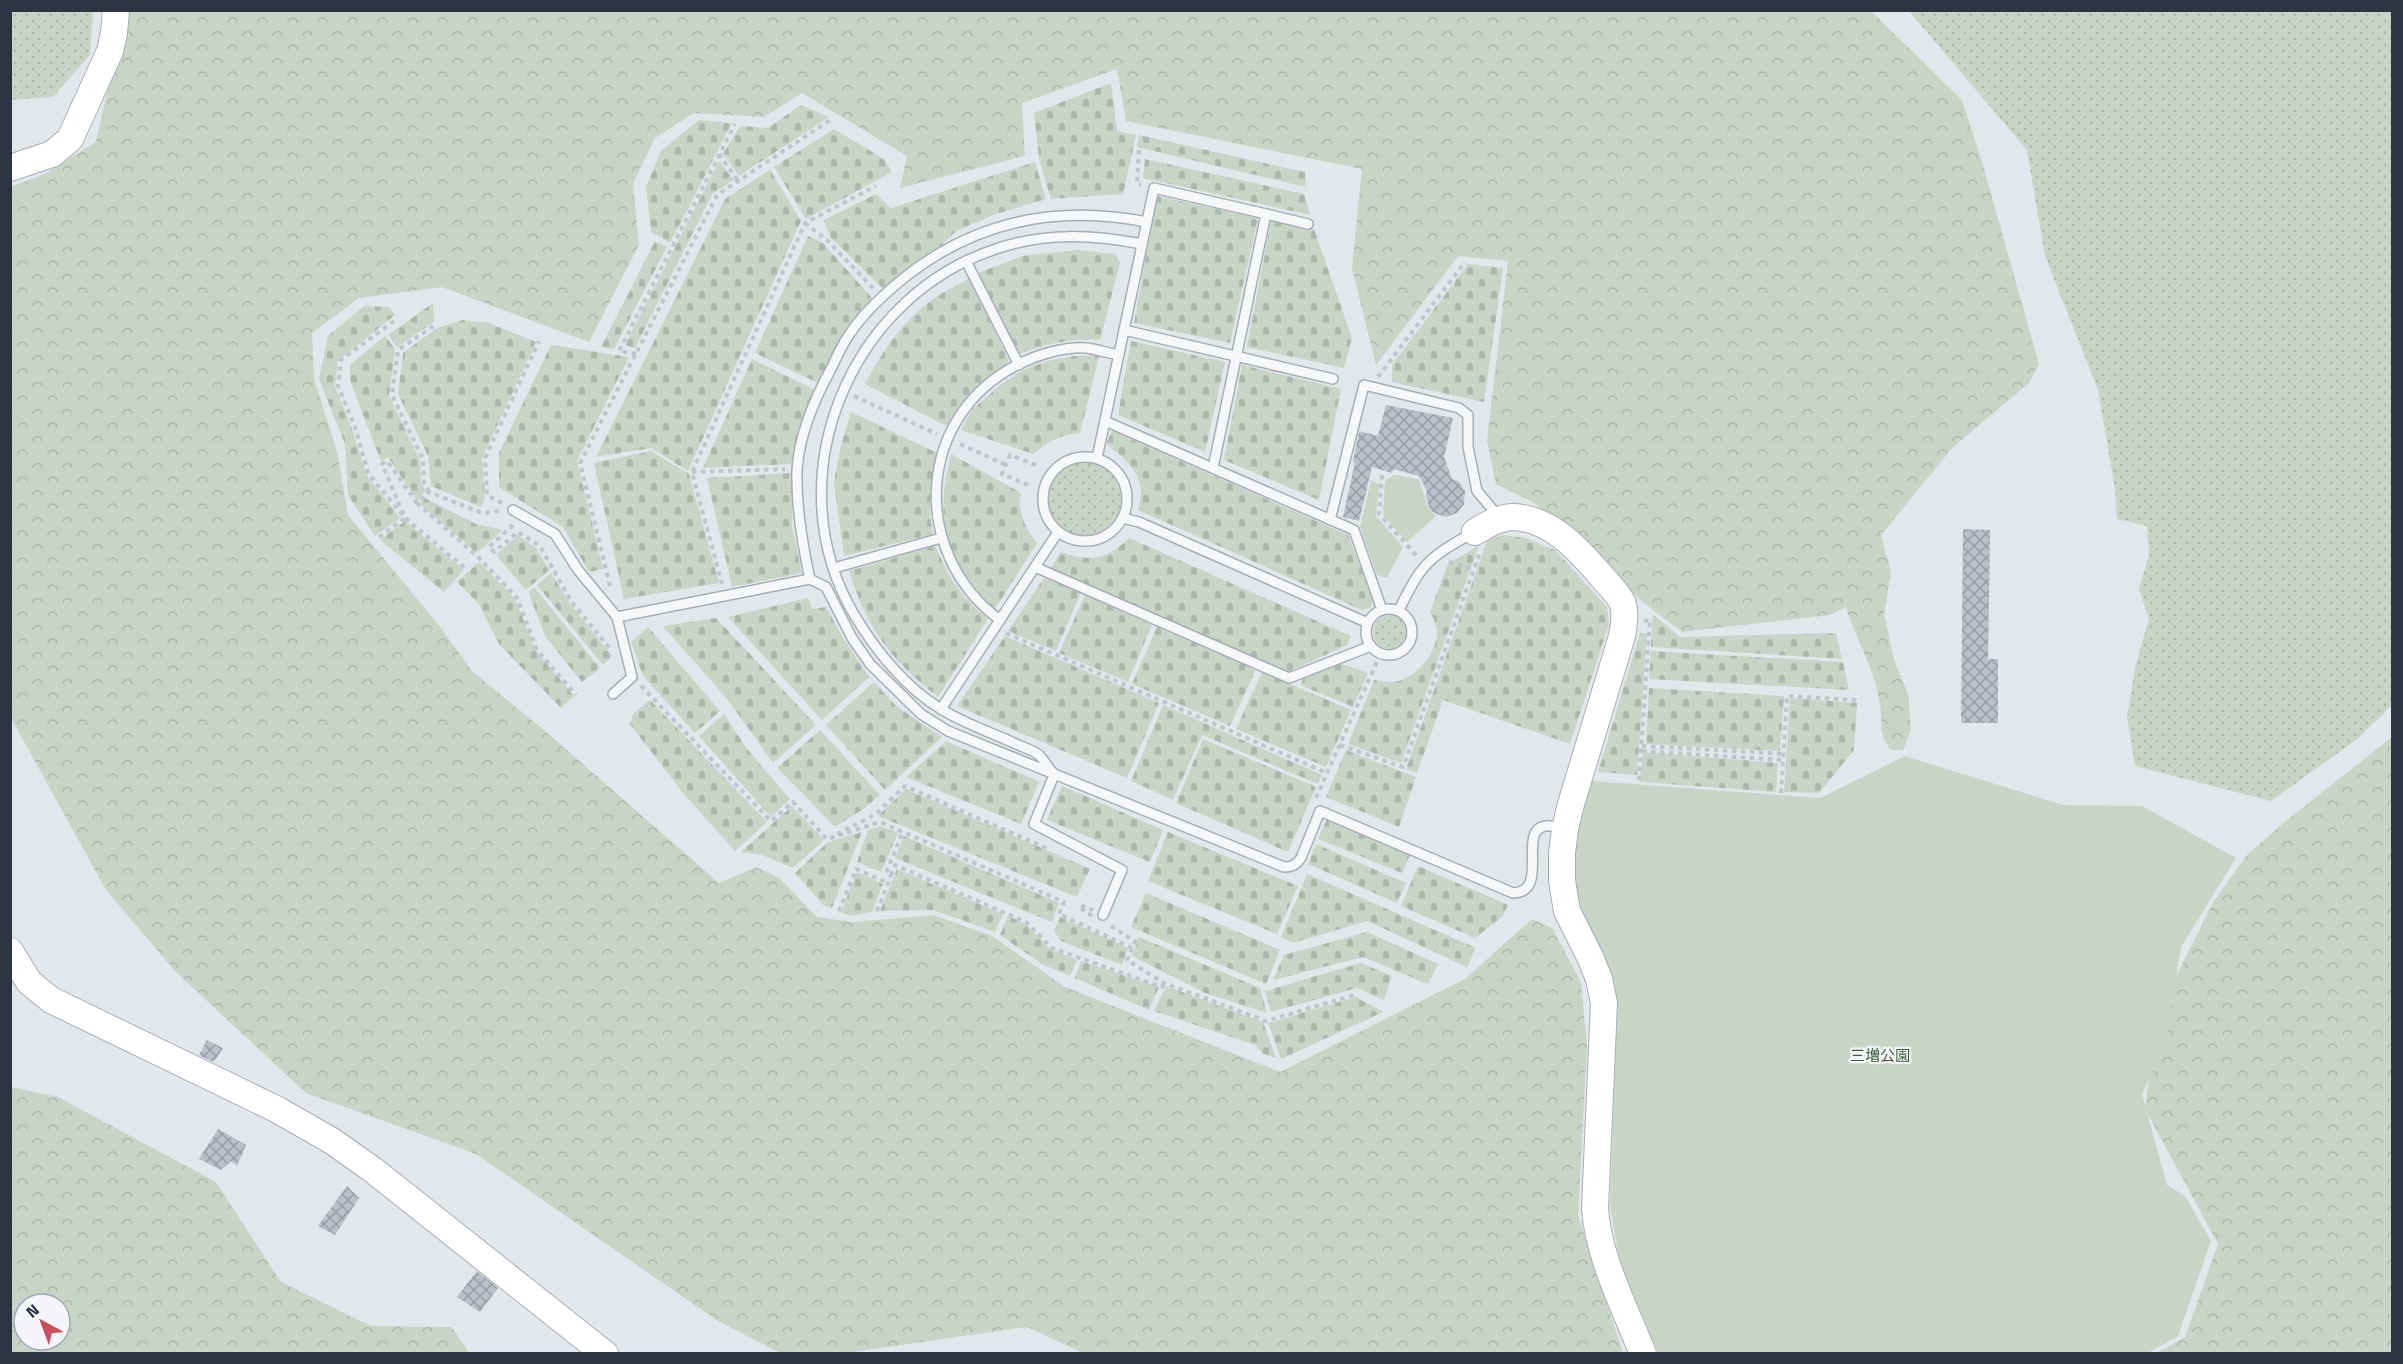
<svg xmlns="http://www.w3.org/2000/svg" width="2403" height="1364" font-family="'Titillium Web','Noto Sans JP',sans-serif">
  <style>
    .grass { fill: url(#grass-dots) }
    .forest { fill: url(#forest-crowns); fill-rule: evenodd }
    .cemetery { fill: url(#cemetery-stones) }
    .green { fill: #c8d4c5 }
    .building { fill: url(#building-cross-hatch) }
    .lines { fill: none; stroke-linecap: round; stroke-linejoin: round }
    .lane-casing { stroke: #a8adb5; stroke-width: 12 }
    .secondary-casing { stroke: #a8adb5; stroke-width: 28 }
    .path { stroke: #c1c4ca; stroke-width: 4; stroke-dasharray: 4.5 4.5; stroke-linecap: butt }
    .lane { stroke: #f6f7f9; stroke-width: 9 }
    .secondary { stroke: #fff; stroke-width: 26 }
    .labels { text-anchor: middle; stroke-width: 4.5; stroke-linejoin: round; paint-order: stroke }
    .park-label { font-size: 15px; fill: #3f5e39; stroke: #f3f5f8 }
  </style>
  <defs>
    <pattern id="grass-dots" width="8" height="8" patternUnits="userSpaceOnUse" patternTransform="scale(1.5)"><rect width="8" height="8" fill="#c8d4c5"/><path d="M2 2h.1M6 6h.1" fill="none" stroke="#acb6aa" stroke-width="1.8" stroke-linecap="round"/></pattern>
    <pattern id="forest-crowns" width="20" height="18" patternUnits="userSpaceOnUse" patternTransform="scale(1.5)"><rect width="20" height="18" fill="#c8d4c5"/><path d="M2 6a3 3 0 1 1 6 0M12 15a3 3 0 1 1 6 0" fill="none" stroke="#acb6aa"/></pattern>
    <pattern id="cemetery-stones" width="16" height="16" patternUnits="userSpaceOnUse" patternTransform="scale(1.5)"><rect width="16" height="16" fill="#c8d4c5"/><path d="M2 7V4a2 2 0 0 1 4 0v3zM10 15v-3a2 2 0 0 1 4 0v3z" fill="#acb6aa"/></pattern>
    <pattern id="building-cross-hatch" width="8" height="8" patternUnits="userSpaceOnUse" patternTransform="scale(1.5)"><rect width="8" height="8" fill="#bbbfc8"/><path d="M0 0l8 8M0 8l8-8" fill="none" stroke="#989ca4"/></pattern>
  </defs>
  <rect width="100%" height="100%" fill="#e3e6eb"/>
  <g class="grass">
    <path d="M11 10 93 11 90 55 53 97 11 100Z"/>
    <path d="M1909 11H2392V705L2356 740 2271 801 2135 766 2127 716 2136 664 2149 619 2139 589 2149 554 2147 526 2117 519 2115 489 2098 390 2045 256 2027 150Z"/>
    <circle cx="1084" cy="499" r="37"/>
    <circle cx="1390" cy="632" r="17"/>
  </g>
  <g class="forest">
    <path d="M125 11H1871L1962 100 1982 162 2039 364 2029 383 1953 447 1881 535 1891 573 1884 614 1894 660 1908 694 1911 730 1903 750H1891C1878 734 1883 724 1880 705 1876 671 1856 640 1846 607L1830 615 1682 632 1644 603 1534 503 1496 484 1487 441 1508 261 1458 256 1376 365 1352 268 1362 169 1126 121 1117 69 1022 103 1025 156 900 188 907 156 802 93 764 117 694 113 655 138 633 184 639 245 589 342 442 287 359 298 312 333 314 379 337 451 348 515 441 628 472 671 545 731 719 883 756 867 779 878 817 917 851 922 933 915 992 936 1065 987 1280 1072 1465 979 1532 919 1552 928 1581 982 1587 1047 1578 1215 1623 1353 1085 1354 1027 1327 845 1353H780L718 1321 476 1154 306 1093 175 971 106 890 11 718 10 187 45 174 96 142Z"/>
    <path d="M2392 737V1353H2157L2185 1337 2218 1244 2145 1109 2158 1012 2214 901 2247 855 2287 820Z"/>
    <path d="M11 1087 58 1097 216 1182 281 1282 371 1326 452 1327 469 1353H11ZM24 1304H60V1340H24Z"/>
  </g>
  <g class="cemetery">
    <path d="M1111 83 1117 131 1136 135 1123 194 1051 199 1039 159 1034 113Z"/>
    <path d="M801 105 829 117 739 176 723 154 740 126 768 128Z"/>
    <path d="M699 120 732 123 670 243 651 232 646 187 661 151Z"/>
    <path d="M834 129 884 159 892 172 806 219 774 167Z"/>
    <path d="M1139 135 1305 172 1306 187 1137 147Z"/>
    <path d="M1145 159 1304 194 1310 215 1143 178Z"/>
    <path d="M719 161 734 180 713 193 635 348 625 345Z"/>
    <path d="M1035 162 1046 199 993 215 956 231 943 244 910 266 883 289 830 237 824 220 876 194 891 208Z"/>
    <path d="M770 170 801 221 688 471 651 448 596 457 725 199Z"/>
    <path d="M1157 196 1258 218 1230 343 1134 323Z"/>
    <path d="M1271 221 1314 229 1352 338 1344 368 1247 347Z"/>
    <path d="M808 236 823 243 872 298C850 324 833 351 818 383L755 353Z"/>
    <path d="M655 241 667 247 614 349 601 347Z"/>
    <path d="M1077 250 1115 254 1120 263 1100 340C1070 338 1047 344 1019 354L978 273 1022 256Z"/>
    <path d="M1468 264 1503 268 1484 402 1392 382V365Z"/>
    <path d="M969 279 1009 361 966 400 948 427 865 384C883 350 904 319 936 297 946 290 958 285 969 279Z"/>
    <path d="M433 303 434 322 397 347 388 335Z"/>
    <path d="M364 306 389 307 395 315 338 361 335 386 352 429 366 474 400 518 375 536 348 495 345 444 319 379 328 336Z"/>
    <path d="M463 320 489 323 536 342 482 458 485 497 481 507 431 486 428 456 398 394 403 353 437 328Z"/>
    <path d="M385 336 395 349 389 396 420 460 421 483 426 491 417 500 388 457 381 461 350 381V365Z"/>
    <path d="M1131 341 1225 362 1205 452 1118 415Z"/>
    <path d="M551 345 629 357 577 461 603 569 589 572 563 527 499 487V453Z"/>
    <path d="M1074 356H1099L1080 433C1060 435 1048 441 1033 454L961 430 973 409 999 386 1021 371 1047 361Z"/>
    <path d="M752 359 815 390 801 426 793 464 703 468Z"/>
    <path d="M1242 365 1341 389 1319 500 1224 460Z"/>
    <path d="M851 412 937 453C931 482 927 505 933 534L844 556 834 483 841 445Z"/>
    <path d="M1112 431 1348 535 1373 600 1370 608 1362 610 1138 510C1148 478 1130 462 1106 444Z"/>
    <path d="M651 451 689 474 719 583 624 599 594 463Z"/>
    <path d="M951 454 1021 493C1017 513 1025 527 1037 543L995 609C944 557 934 526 951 454Z"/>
    <path d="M792 473V526L802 573 732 587 707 478Z"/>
    <path d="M425 498 476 524 503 530 477 553 420 504Z"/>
    <path d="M405 521 464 570 444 592 380 540Z"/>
    <path d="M518 535 536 548 549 570 526 590 496 555Z"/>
    <path d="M1502 535 1526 538 1555 550 1607 607 1609 624 1570 744 1443 700 1417 773 1406 769 1487 541Z"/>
    <path d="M1129 538 1351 636 1347 645 1288 672 1051 568 1061 552C1090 563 1108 559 1129 538Z"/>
    <path d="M1479 545 1401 763 1348 744 1374 680C1382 681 1391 683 1398 681 1419 676 1442 647 1436 625 1435 620 1432 616 1430 612L1448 564Z"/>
    <path d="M935 546C951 580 959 595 988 619L938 697C890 659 868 630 849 571Z"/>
    <path d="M479 562 515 599 536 651 574 696 561 708 499 644 478 603 457 582Z"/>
    <path d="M551 573 569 602 612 656 603 665 537 585Z"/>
    <path d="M1044 578 1081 592 1056 651 1008 631Z"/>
    <path d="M534 587 600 668 582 682 545 636 529 593Z"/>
    <path d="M1085 595 1152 625 1128 682 1059 653Z"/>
    <path d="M808 598 812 609 826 607 842 636 869 677 822 720 728 617Z"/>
    <path d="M1653 614 1680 637 1836 633 1842 659 1651 647Z"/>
    <path d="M716 618 816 725 773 763 728 700 663 626Z"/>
    <path d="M648 627 720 711 695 733 643 676 631 642Z"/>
    <path d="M1157 627 1256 669 1230 726 1132 684Z"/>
    <path d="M1640 633H1647L1637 775 1598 772Z"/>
    <path d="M1005 636 1159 703 1127 778 957 706Z"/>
    <path d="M1651 651 1843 662 1849 690 1649 679Z"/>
    <path d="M1340 663 1368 673 1353 707 1300 685 1304 678Z"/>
    <path d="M1262 672 1351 710 1326 767 1236 729Z"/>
    <path d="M874 682 896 706 942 737 885 790 826 725Z"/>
    <path d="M1649 688 1784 696 1780 751 1646 744Z"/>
    <path d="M1790 698 1857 703 1854 750 1819 793 1784 792Z"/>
    <path d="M650 700 767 822 735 851 683 793 630 724 633 714Z"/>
    <path d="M1163 705 1322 775 1318 784 1202 735 1173 800 1131 781Z"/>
    <path d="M724 714 747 749 790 799 771 817 699 736Z"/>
    <path d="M820 730 880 795 865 808 835 827 777 768Z"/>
    <path d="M1203 739 1316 787 1288 852 1176 803Z"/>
    <path d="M946 741 1039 782 1021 824 906 777Z"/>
    <path d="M1346 750 1416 777 1399 827 1326 797Z"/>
    <path d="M1643 752 1778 763 1776 792 1640 782Z"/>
    <path d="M1062 786 1163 830 1150 862 1047 820Z"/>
    <path d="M906 789 1090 869 1077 897 878 816Z"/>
    <path d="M792 806 824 840 793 868 762 855 741 852Z"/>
    <path d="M1327 819 1411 853 1402 873 1318 839Z"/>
    <path d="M880 826 898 833 881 872 857 862 868 830Z"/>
    <path d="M862 832 832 908 823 905 795 873 828 842Z"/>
    <path d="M1168 832 1298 886 1277 934 1148 881Z"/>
    <path d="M904 836 1059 903 1052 922 895 858Z"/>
    <path d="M1316 844 1406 883 1397 903 1308 864Z"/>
    <path d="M1418 866 1508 905 1503 916 1475 938 1401 906Z"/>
    <path d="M897 869 1003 914 995 932 933 910 880 911Z"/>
    <path d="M857 872 883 884 872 912 850 916 841 912Z"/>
    <path d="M1307 874 1476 948 1467 967 1367 921 1293 943 1281 937Z"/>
    <path d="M1146 893 1280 950 1266 984 1131 927Z"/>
    <path d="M1008 916 1024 923 1050 949 1077 960 1070 976 1042 964 1000 935Z"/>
    <path d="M1060 917 1128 948 1122 965 1061 941 1054 931Z"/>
    <path d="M1367 932 1438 964 1428 984 1363 957 1273 980 1284 955Z"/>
    <path d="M1139 937 1260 988 1267 1013 1205 993 1132 956Z"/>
    <path d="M1081 961 1159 987 1149 1010 1075 978Z"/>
    <path d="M1361 963 1392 976 1384 1000 1357 988 1271 1012 1265 991Z"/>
    <path d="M1166 986 1263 1022 1276 1058 1263 1054 1255 1045 1154 1011Z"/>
    <path d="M1356 997 1383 1012 1281 1059 1268 1023Z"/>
  </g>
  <g class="green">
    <path d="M1394 475 1418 479C1426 492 1423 506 1436 516L1407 542 1383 515 1385 481Z"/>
    <path d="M1371 480 1379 484 1376 516 1403 547 1387 578 1377 575 1360 527Z"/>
    <path d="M1905 756 2063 805 2142 806 2236 858 2181 947 2165 1045 2142 1094 2167 1185 2185 1196 2211 1241 2178 1336 2146 1354 1658 1353 1620 1263 1610 1205 1616 1041 1610 989 1583 926 1572 871 1575 820 1592 781 1820 798Z"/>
  </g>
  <g class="building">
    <path d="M1386 405 1453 418 1444 457 1452 479 1458 481 1465 491 1464 504 1457 513 1446 517 1434 513 1430 509 1426 497 1427 491 1419 476 1393 469 1392 473 1372 467 1359 521 1343 517 1355 463 1353 462 1359 431 1378 436Z"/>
    <path d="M1963 529 1990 530 1988 659H1998V723H1961Z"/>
    <path d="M207 1040 223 1048 214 1062 199 1055Z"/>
    <path d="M218 1129 246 1145 237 1166 231 1161 221 1170 199 1159Z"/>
    <path d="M347 1186 359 1198 335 1235 318 1226Z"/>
    <path d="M477 1271 498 1288 480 1312 457 1297Z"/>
  </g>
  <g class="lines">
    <g class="lane-casing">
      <g id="lane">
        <path d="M1266 214 1308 224"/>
        <path d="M966 261 1019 365"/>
        <path d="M1124 330 1333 379"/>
        <path d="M1105 421 1354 530 1382 610"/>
        <circle cx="1085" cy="499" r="42"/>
        <path d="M1097 458 1154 188 1266 214 1213 468"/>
        <path d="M513 510 555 534 578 570 617 617 810 579 826 587 852 638 870 664 921 714 948 731 1284 867C1292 867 1296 865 1301 858L1320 811 1513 893C1551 892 1516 829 1546 826 1552 825 1559 828 1565 829"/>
        <path d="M1122 518 1139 522 1368 623"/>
        <path d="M1330 520 1364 385 1459 408 1468 415V447L1477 491 1499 517"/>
        <path d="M1035 567 1289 678 1371 646"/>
        <path d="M834 568 941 538"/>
        <path d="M810 579C802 543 796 508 797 470 799 435 815 398 832 367 837 356 842 345 849 335 862 315 881 297 899 282 971 222 1055 204 1147 222"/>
        <circle cx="1389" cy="632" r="23"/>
        <path d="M1399 610C1422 563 1428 558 1474 532"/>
        <path d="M1000 620C909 553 915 414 1021 363 1040 354 1066 346 1087 348 1098 350 1109 353 1119 355"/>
        <path d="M613 694 632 677 617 617"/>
        <path d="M941 709 1058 532"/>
        <path d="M1053 773C1048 768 1044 760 1039 755 1033 750 1022 747 1014 743 990 732 963 723 941 709 906 688 876 651 855 616 773 480 849 295 999 248 1048 232 1092 235 1142 244"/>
        <path d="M1054 775 1034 824 1122 870 1103 915"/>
      </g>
    </g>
    <g class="secondary-casing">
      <g id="secondary">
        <path d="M10 168 52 154 70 139 110 51 114 33 116 10"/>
        <path d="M1475 532C1487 525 1499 517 1514 517 1552 519 1580 551 1603 578 1609 585 1619 594 1623 604 1626 614 1624 626 1622 636L1571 804 1565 829 1562 853V881L1567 911 1591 959 1599 979 1604 1003 1595 1208C1598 1257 1625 1308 1643 1354"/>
        <path d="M10 951 29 982 51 1000 276 1109 332 1141 373 1170 605 1354"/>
      </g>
    </g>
    <g class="path">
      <path d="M1139 150 1137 184 1141 185"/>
      <path d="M719 154 738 181"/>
      <path d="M805 223 827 240 874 289"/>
      <path d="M394 321 341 360 338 386 355 427 368 473 405 518 465 568"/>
      <path d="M636 354 619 351 735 124"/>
      <path d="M1378 377 1465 262"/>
      <path d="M854 396 937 434"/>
      <path d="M960 444 1006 465"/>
      <path d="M692 472 785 469"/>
      <path d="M1382 475 1379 514 1417 556"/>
      <path d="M1028 485 1002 474 1010 455 1036 465"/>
      <path d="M429 492 424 482 423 459 392 395 398 350 435 325"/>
      <path d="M417 503 480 559 517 598 537 650 576 695"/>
      <path d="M502 503 487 495 485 458 539 341"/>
      <path d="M513 525 489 547 494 552 518 532 540 546 571 601 611 650"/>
      <path d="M379 537 405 518 382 464 387 461 417 503 429 492 482 513 500 511"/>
      <path d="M1449 562 1474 569"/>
      <path d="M722 584 692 472 805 223 876 186"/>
      <path d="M610 586 580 463 717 195 830 120"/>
      <path d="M1006 633 1327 773"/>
      <path d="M641 686 771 821 793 802 827 839 880 822 1064 902 1059 914 1132 948 1135 941 1109 925"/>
      <path d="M1340 745 1403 767 1480 552"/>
      <path d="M1642 746 1784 754"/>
      <path d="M1642 751 1783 760"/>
      <path d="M1639 780 1650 620 1643 621"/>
      <path d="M1781 793 1787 696 1857 700"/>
      <path d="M1316 798 1379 657"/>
      <path d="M837 834 876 814 905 786 1046 848"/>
      <path d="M891 875 895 865 1026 922 1052 948 1162 987 1164 983"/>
      <path d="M839 911 856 869 888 883"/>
      <path d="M877 911 891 875 886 873 903 831"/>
      <path d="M1092 916 1080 908 1081 905 1093 910"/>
      <path d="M1132 948 1127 960 1164 983 1266 1021 1358 994"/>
    </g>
    <use href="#lane" class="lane"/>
    <use href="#secondary" class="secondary"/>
  </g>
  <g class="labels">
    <g class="park-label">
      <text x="1880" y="1061">三増公園</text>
    </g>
  </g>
  <rect width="2403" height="1364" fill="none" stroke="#2c3343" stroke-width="24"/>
  <g transform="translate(42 1322) rotate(319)"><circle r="28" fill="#f3f5f8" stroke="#a3a7b0" stroke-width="1.5"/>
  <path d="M0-4.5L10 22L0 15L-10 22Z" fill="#ca4e5d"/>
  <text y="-9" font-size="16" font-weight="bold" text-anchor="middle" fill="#2c3343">N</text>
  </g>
</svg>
